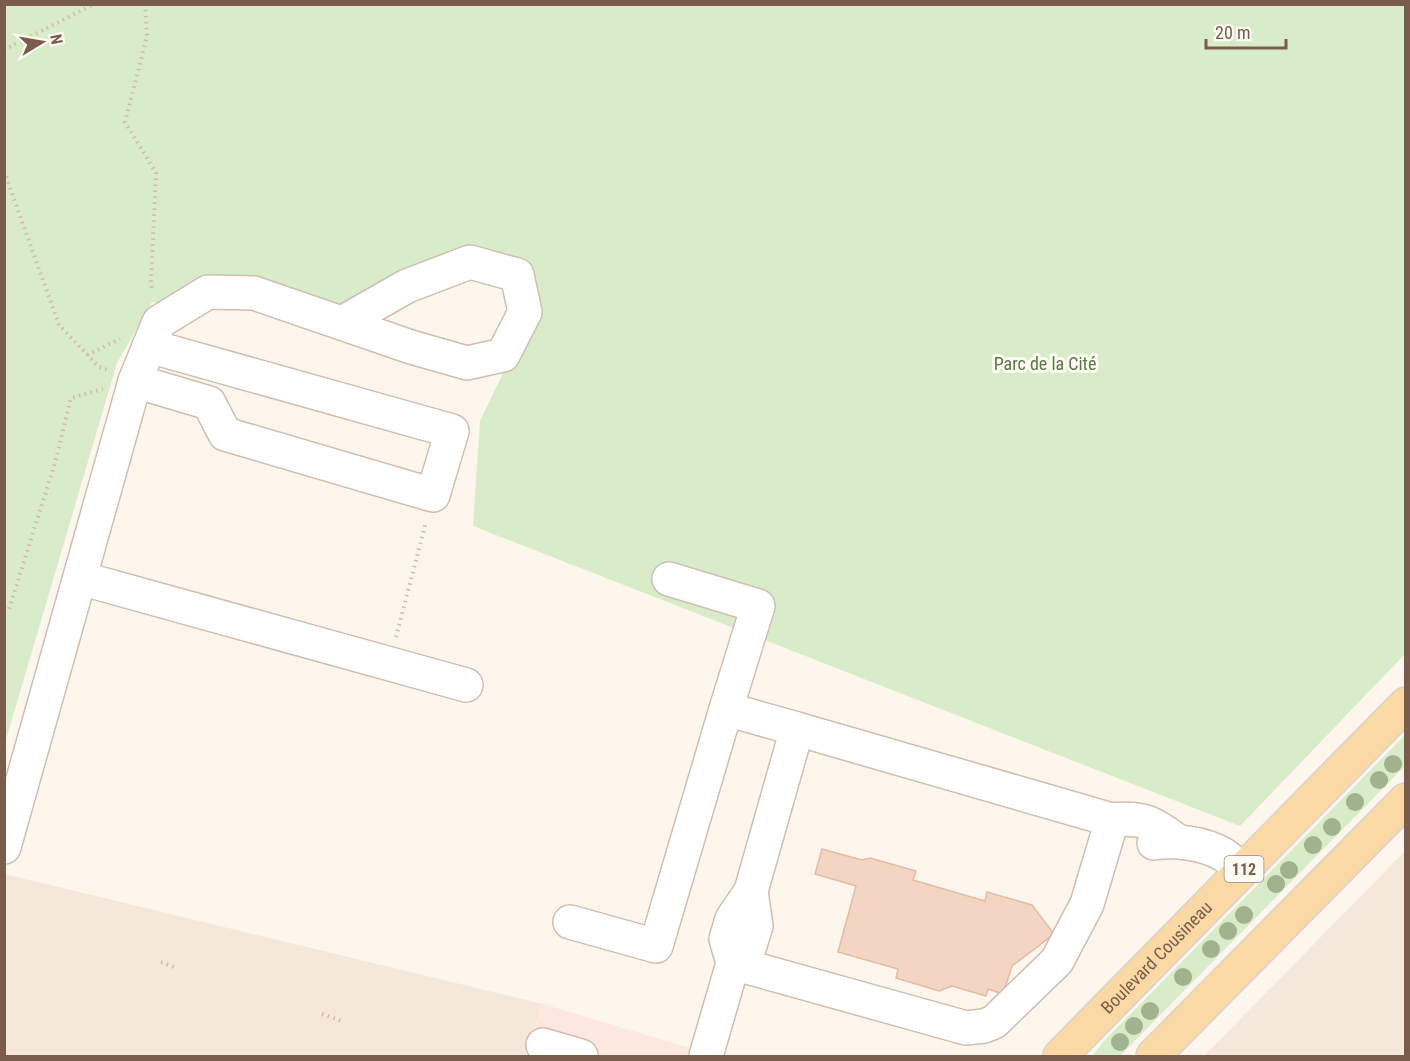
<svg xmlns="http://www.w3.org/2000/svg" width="1410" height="1061" font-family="'Roboto Condensed',sans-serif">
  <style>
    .residential { fill: #f5e8da }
    .commercial { fill: #fde8e0 }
    .green { fill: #d8ecc9 }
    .building { fill: #f3d5c3; stroke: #e6bba3; stroke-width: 1.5 }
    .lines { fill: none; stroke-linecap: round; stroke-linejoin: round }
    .minor-casing { stroke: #d1beb0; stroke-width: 36 }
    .major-casing { stroke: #dad1cd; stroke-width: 36 }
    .path { stroke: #d9b8a5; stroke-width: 4; stroke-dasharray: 1.5 4.5; stroke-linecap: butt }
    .minor { stroke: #fff; stroke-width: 33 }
    .major { stroke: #fbd9a5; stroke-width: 33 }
    .tree { fill: #a0b28e }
    .labels { text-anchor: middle; stroke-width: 6; stroke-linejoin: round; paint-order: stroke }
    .shield { fill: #fffaf3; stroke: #a28b7f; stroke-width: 1.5 }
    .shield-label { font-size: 16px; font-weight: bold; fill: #7a5c4d }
    .park-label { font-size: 18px; fill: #537a41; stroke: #fffaf3 }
    .street-label { font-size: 18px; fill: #7a5c4d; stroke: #fffaf3 }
  </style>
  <rect width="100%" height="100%" fill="#fdf6ec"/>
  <g class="residential">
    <path d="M1405 851V1056H1204Z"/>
    <path d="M5 874 543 1004 525 1056H5Z"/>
  </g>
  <path class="commercial" d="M543 1004 717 1056H527Z"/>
  <g class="green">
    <path d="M5 5H1405V654L1240 826 473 526 480 421 519 340 523 293 468 249 323 315 152 302 117 363 5 743Z"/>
    <path d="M1405 735V766L1120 1056H1092L1103 1042Z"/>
  </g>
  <path class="building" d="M822 849 862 860 870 858 916 871 913 880 985 901 987 892 1032 905 1054 934 1012 966 1003 994 988 989 986 996 952 986 939 991 896 978 898 969 838 952 856 886 815 874Z"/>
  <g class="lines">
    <g class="minor-casing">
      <g id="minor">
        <path d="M135 381 209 403 225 434 433 495 452 431 149 346"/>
        <path d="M80 578 466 685"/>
        <path d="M669 579 758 606 726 709"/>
        <path d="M797 729 1112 820C1142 817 1152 822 1176 840"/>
        <path d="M1154 843C1175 840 1205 843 1224 855 1230 859 1236 865 1241 871"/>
        <path d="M4 847 135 381 159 322 208 292 254 293 411 347 467 363 503 355 525 312 517 275 470 262 407 286 342 323"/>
        <path d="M570 922 656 946 726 709 797 729 751 891 732 919 726 939 733 963 706 1056"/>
        <path d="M733 963 966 1028 984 1026 994 1022 1057 961 1087 904 1112 820"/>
        <path d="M733 963 749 948 756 926 751 891"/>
        <path d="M543 1045 581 1056"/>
      </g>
    </g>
    <g class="major-casing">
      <g id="major">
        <path id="s1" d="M1060 1056 1406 704"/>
        <path d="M1153 1056 1406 800"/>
      </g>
    </g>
    <g class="path">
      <path d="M145 4 147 36 125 122 156 173 151 284 153 292"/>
      <path d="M4 50 94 4"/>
      <path d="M4 171 59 325 99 367 108 370"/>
      <path d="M87 355 120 339"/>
      <path d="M4 612 9 609 55 463 71 398 103 389"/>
      <path d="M396 637 426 522"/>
      <path d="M161 962 176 968"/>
      <path d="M322 1014 341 1021"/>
    </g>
    <use href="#minor" class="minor"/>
    <use href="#major" class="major"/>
  </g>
  <g class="tree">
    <circle cx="1393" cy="764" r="9"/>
    <circle cx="1379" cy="780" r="9"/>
    <circle cx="1355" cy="802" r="9"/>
    <circle cx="1332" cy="827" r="9"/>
    <circle cx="1313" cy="845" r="9"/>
    <circle cx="1289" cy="870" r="9"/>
    <circle cx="1276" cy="884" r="9"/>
    <circle cx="1244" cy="915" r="9"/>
    <circle cx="1228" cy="931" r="9"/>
    <circle cx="1211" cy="949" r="9"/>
    <circle cx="1183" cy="977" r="9"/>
    <circle cx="1150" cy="1011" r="9"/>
    <circle cx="1134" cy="1026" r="9"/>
    <circle cx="1120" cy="1042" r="9"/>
  </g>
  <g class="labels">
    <rect class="shield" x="1224.5" y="856" width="39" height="26" rx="4.5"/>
    <g class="shield-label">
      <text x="1244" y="875">112</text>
    </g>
    <g class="park-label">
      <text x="1045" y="370">Parc de la Cité</text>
    </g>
    <g class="street-label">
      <text dy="6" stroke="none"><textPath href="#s1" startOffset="138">Boulevard Cousineau</textPath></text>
    </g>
  </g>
  <rect width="1410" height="1061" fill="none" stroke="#7a5c4d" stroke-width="12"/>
  <g transform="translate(42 42) rotate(79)" stroke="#fffaf3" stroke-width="4.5" paint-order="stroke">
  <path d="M0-4.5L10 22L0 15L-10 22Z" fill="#7a5c4d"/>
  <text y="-9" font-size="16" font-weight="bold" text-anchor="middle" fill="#7a5c4d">N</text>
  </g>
  <path d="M1206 39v9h80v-9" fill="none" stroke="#7a5c4d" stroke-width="3"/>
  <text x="1215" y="39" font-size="18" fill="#7a5c4d" stroke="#fffaf3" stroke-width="4.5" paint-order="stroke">20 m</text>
</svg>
